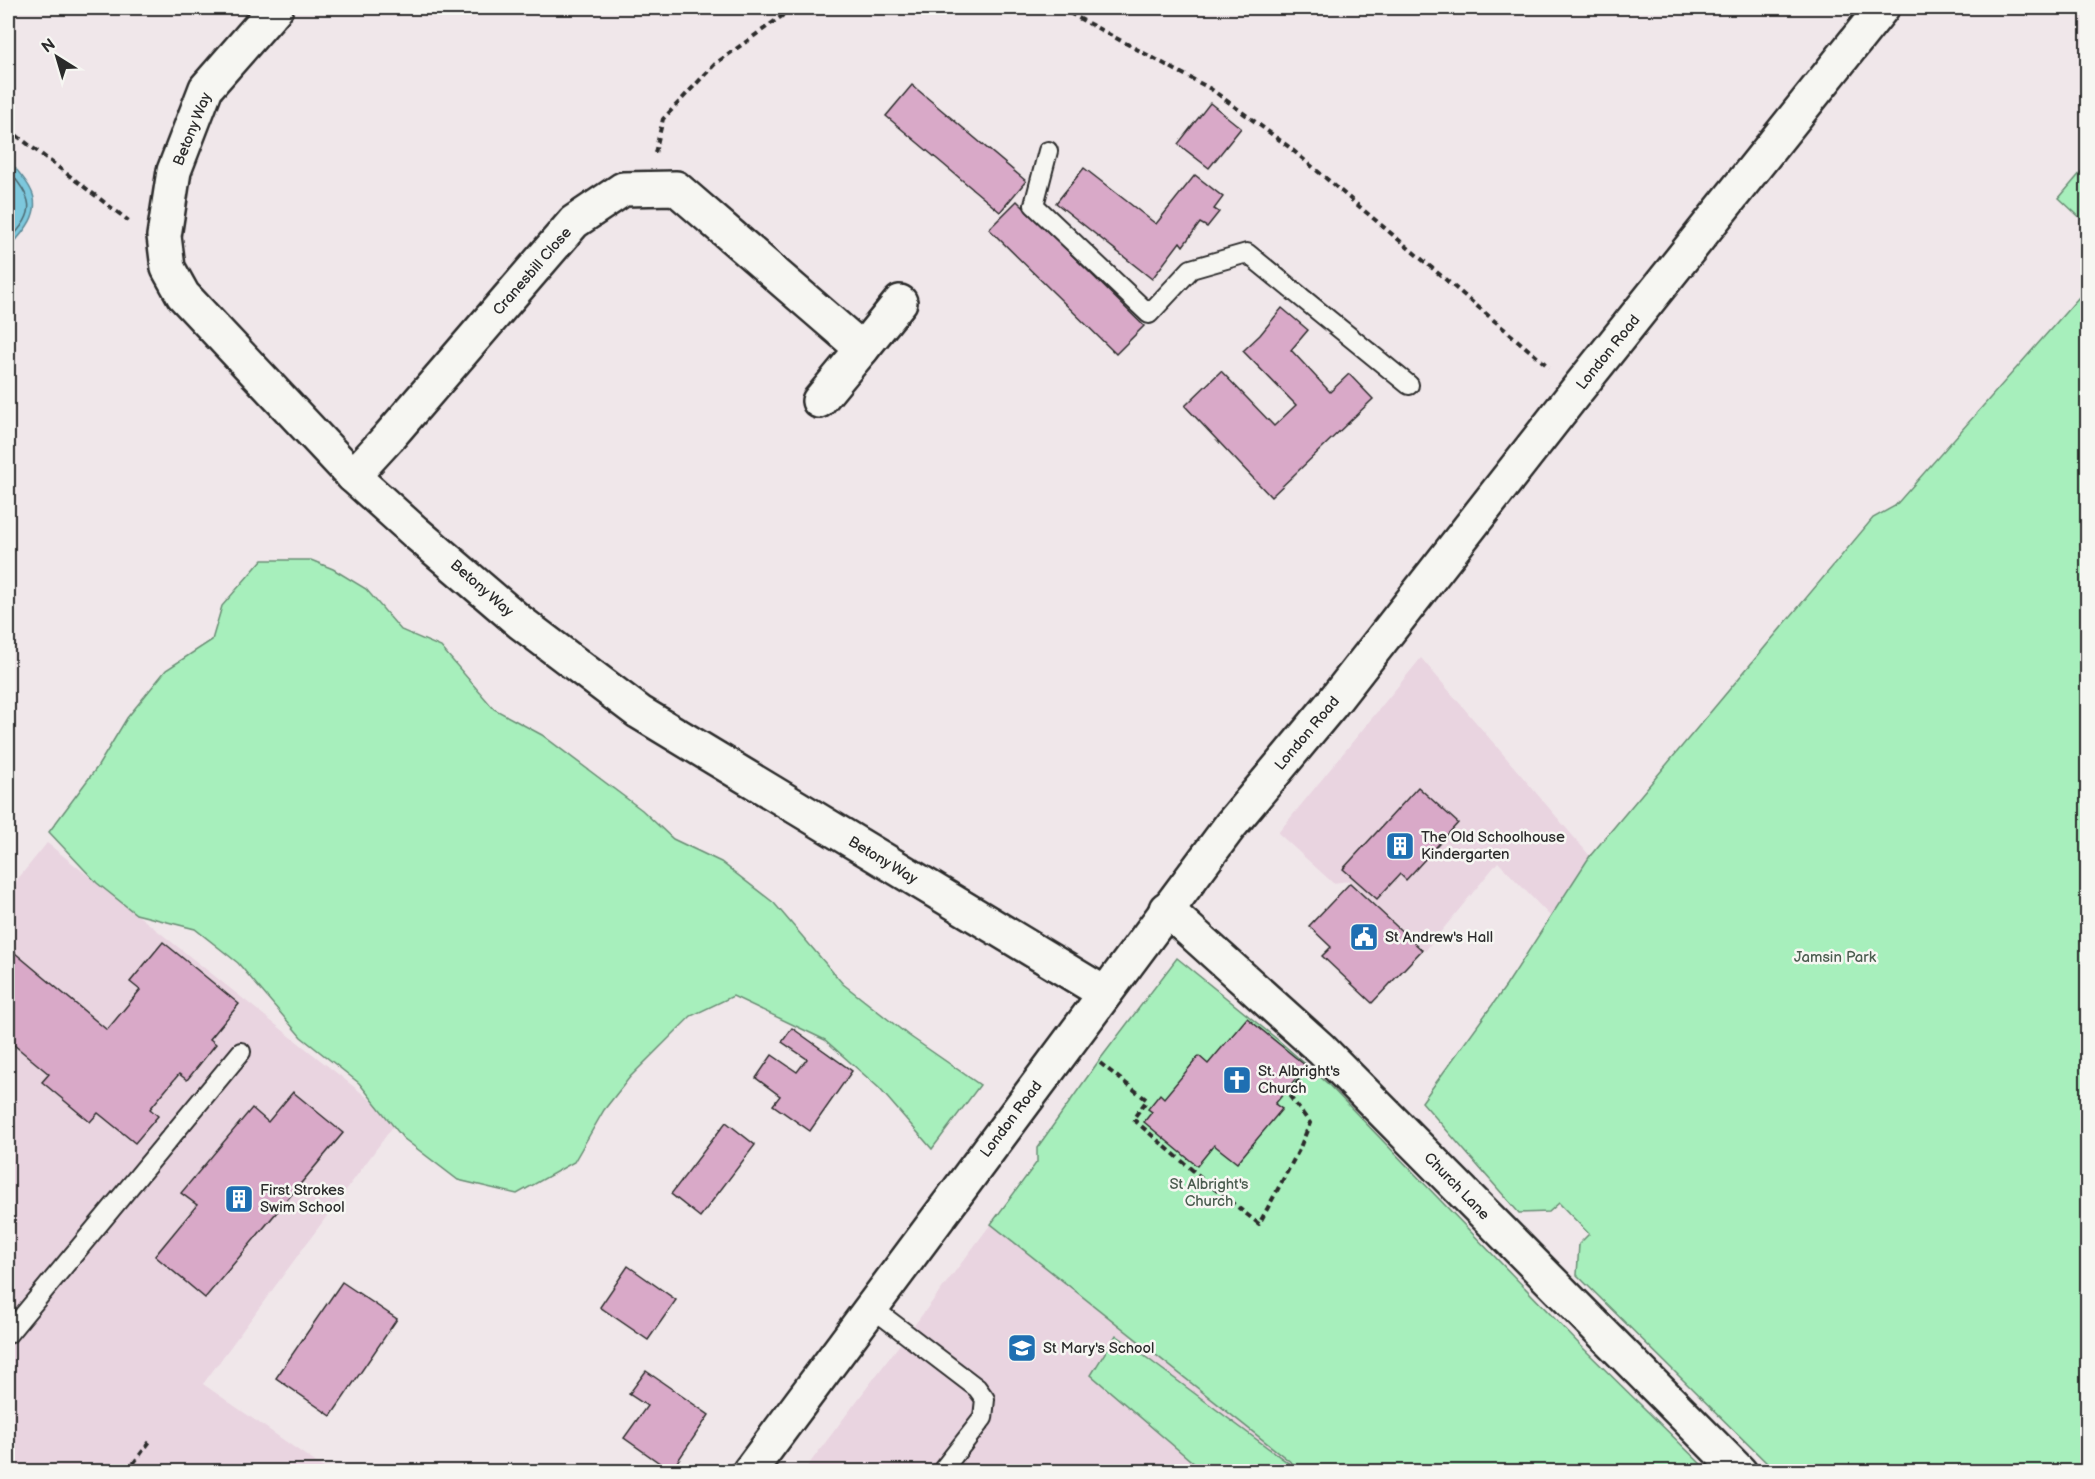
<svg xmlns="http://www.w3.org/2000/svg" width="2095" height="1479" font-family="'Balsamiq Sans',sans-serif">
  <style>
    .built { fill: #e9d4e0 }
    .green { fill: #a7efbc; stroke: #698d74; stroke-width: 1.5 }
    .water { fill: #7dc8dd; stroke: #5c8996; stroke-width: 1.5 }
    .lines { fill: none; stroke-linecap: round; stroke-linejoin: round }
    .shore { stroke: #4c6a72; stroke-width: 1.5 }
    .building { fill: #d9a9c8; stroke: #2b2b2b; stroke-width: 1.5 }
    .lane-casing { stroke: #2b2b2b; stroke-width: 22 }
    .street-casing { stroke: #2b2b2b; stroke-width: 38 }
    .secondary-casing { stroke: #2b2b2b; stroke-width: 38 }
    .path { stroke: #2b2b2b; stroke-width: 4; stroke-dasharray: 6 4.5; stroke-linecap: butt }
    .lane { stroke: #f6f6f2; stroke-width: 18 }
    .street { stroke: #f6f6f2; stroke-width: 33 }
    .secondary { stroke: #f6f6f2; stroke-width: 33 }
    .labels { text-anchor: middle; stroke-width: 5; stroke-linejoin: round; paint-order: stroke }
    .street-label { font-size: 15px; fill: #2b2b2b; stroke: #f6f6f2 }
    .poi-label { font-size: 15px; fill: #2b2b2b; stroke: #f6f6f2; text-anchor: start }
    .park-label { font-size: 15px; fill: #4a5c4f; stroke: #f6f6f2 }
  </style>
  <rect width="100%" height="100%" fill="#f0e7ea"/>
  <filter id="ink" filterUnits="userSpaceOnUse"><feTurbulence type="fractalNoise" baseFrequency=".0167" numOctaves="2"/><feDisplacementMap in="SourceGraphic" scale="12" xChannelSelector="R" yChannelSelector="G"/><feConvolveMatrix kernelMatrix="1 2 1 2 8 2 1 2 1" color-interpolation-filters="sRGB"/></filter>
  <g filter="url(#ink)">
    <g class="built">
      <path d="M1421 658 1590 856 1551 917 1498 862 1425 951 1349 881 1333 883 1278 833Z"/>
      <path d="M47 843 397 1121 203 1384 328 1471 8 1472V891Z"/>
      <path d="M991 1224 1302 1471 803 1472Z"/>
    </g>
    <g class="green">
      <path d="M2087 165V224L2059 198Z"/>
      <path d="M2087 288V1471H1775L1577 1275 1579 1244 1589 1234 1559 1203 1549 1212 1519 1213 1422 1102 1506 986 1590 856 1873 518 1895 506Z"/>
      <path d="M262 560H311L333 569 366 589 401 630 441 647 494 709 542 735 642 810 673 839 721 862 774 903 843 984 908 1035 980 1085 932 1149 879 1088 825 1040 733 996 691 1016 630 1077 604 1110 574 1162 517 1194 458 1180 403 1138 359 1083 301 1037 238 963 195 929 136 914 97 883 49 832 98 766 127 718 166 670 212 640 222 606Z"/>
      <path d="M1177 958 1278 1040 1327 1083 1583 1348 1708 1471H1302L991 1224 1037 1162V1148L1098 1062Z"/>
      <path d="M1116 1335 1299 1471H1203L1091 1375Z"/>
    </g>
    <path class="water" d="M8 159C15 169 26 179 31 190 43 213 22 234 8 249Z"/>
    <g class="lines">
      <path class="shore" d="M8 169C32 200 39 210 8 241"/>
    </g>
    <g class="building">
      <path d="M912 85 1026 181 1000 212 886 116Z"/>
      <path d="M1210 103 1241 128 1209 168 1178 144Z"/>
      <path d="M1084 168 1156 224 1195 175 1223 197 1214 209 1219 212 1207 227 1200 223 1183 246 1180 242 1152 279 1056 203Z"/>
      <path d="M1017 201 1144 326 1116 354 989 229Z"/>
      <path d="M1282 308 1308 330 1291 350 1330 392 1349 374 1373 399 1271 497 1185 406 1221 371 1274 426 1296 405 1243 351 1260 335Z"/>
      <path d="M1418 787 1458 823 1406 880 1400 874 1377 899 1343 869Z"/>
      <path d="M1350 883 1422 950 1372 1003 1322 956 1331 947 1309 926Z"/>
      <path d="M163 942 239 1004 210 1039 216 1044 187 1080 179 1074 150 1109 158 1116 135 1143 98 1113 90 1122 42 1082 49 1074 8 1040V962L15 953 107 1030 140 990 130 982Z"/>
      <path d="M1247 1018 1306 1066 1275 1104 1282 1109 1237 1163 1214 1145 1197 1166 1144 1122 1152 1112 1148 1109 1160 1094 1164 1098 1199 1056 1208 1064Z"/>
      <path d="M792 1028 852 1071 810 1131 773 1105 780 1096 756 1078 772 1055 797 1072 807 1059 782 1042Z"/>
      <path d="M293 1092 343 1133 205 1298 155 1256 197 1205 181 1193 252 1108 268 1122Z"/>
      <path d="M726 1122 755 1145 700 1217 671 1194Z"/>
      <path d="M628 1266 676 1300 648 1340 600 1307Z"/>
      <path d="M342 1282 397 1319 331 1416 276 1378Z"/>
      <path d="M646 1371 709 1415 671 1471 624 1438 647 1406 629 1394Z"/>
    </g>
    <g class="lines">
      <g class="lane-casing">
        <g id="lane">
          <path d="M1048 151 1034 205 1149 314 1191 269 1247 253 1409 385"/>
          <path d="M871 1307 977 1388 985 1399 983 1418 941 1472"/>
          <path d="M8 1334 241 1052"/>
        </g>
      </g>
      <g class="street-casing">
        <g id="street">
          <path d="M276 8 206 88 174 171 164 236 168 268 183 295 353 476 415 532 520 622 639 712 1104 993"/>
          <path d="M862 349 900 302"/>
          <path d="M353 476 388 438 574 222 623 189 676 188 862 349 819 401"/>
          <path d="M1166 909 1321 1049 1740 1472"/>
        </g>
      </g>
      <g class="secondary-casing">
        <path id="secondary" d="M749 1472 1230 826 1330 706 1577 390 1882 8"/>
      </g>
      <g class="path">
        <path d="M1060 8 1211 89 1289 147 1549 367"/>
        <path d="M8 129 129 221"/>
        <path d="M655 153 663 119 715 64 782 16 786 8"/>
        <path d="M1100 1063 1147 1100 1133 1119 1211 1186 1259 1224 1299 1150 1310 1123 1288 1094 1300 1079"/>
        <path d="M127 1472 151 1440"/>
      </g>
      <use href="#lane" class="lane"/>
      <use href="#street" class="street"/>
      <use href="#secondary" class="secondary"/>
    </g>
  </g>
  <defs>
    <g id="building-square" transform="scale(1.5)"><rect x="-9" y="-9" width="18" height="18" rx="4" fill="#1f6fb2" stroke="#f6f6f2"/><path d="M-4-6H4V6H1V3H-1V6H-4ZM-2.5-4.3h1.7v1.8h-1.7ZM.8-4.3h1.7v1.8H.8ZM-2.5-1h1.7V.8h-1.7ZM.8-1h1.7V.8H.8Z" fill="#fff"/></g>
    <g id="civic-square" transform="scale(1.5)"><rect x="-9" y="-9" width="18" height="18" rx="4" fill="#1f6fb2" stroke="#f6f6f2"/><path d="M-.6-6.5H3V-4.5H.6V-3L4-1V1h2V6H-6V1h2V-1L-.6-3ZM-1.2 2.5V6h2.4V2.5Z" fill="#fff"/></g>
    <g id="church-square" transform="scale(1.5)"><rect x="-9" y="-9" width="18" height="18" rx="4" fill="#1f6fb2" stroke="#f6f6f2"/><path d="M-1.2-6h2.4v3.5h3.3v2.4h-3.3V6h-2.4V-.1h-3.3v-2.4h3.3Z" fill="#fff"/></g>
    <g id="school-square" transform="scale(1.5)"><rect x="-9" y="-9" width="18" height="18" rx="4" fill="#1f6fb2" stroke="#f6f6f2"/><path d="M0-5L7-2L0 1L-7-2ZM-4 1L0 2.5L4 1V4Q0 6-4 4Z" fill="#fff"/></g>
  </defs>
  <g fill-rule="evenodd">
    <use href="#building-square" x="1400" y="846"/>
    <use href="#civic-square" x="1364" y="937"/>
    <use href="#church-square" x="1237" y="1080"/>
    <use href="#building-square" x="239" y="1199"/>
    <use href="#school-square" x="1022" y="1348"/>
  </g>
  <g class="labels">
    <g class="street-label">
      <text transform="translate(192 129) rotate(-68)" y="5">Betony Way</text>
      <text transform="translate(532 271) rotate(-49)" y="5">Cranesbill Close</text>
      <text transform="translate(1608 352) rotate(-51)" y="5">London Road</text>
      <text transform="translate(482 588) rotate(41)" y="5">Betony Way</text>
      <text transform="translate(1307 733) rotate(-50)" y="5">London Road</text>
      <text transform="translate(883 860) rotate(31)" y="5">Betony Way</text>
      <text transform="translate(1011 1119) rotate(-53)" y="5">London Road</text>
      <text transform="translate(1457 1186) rotate(46)" y="5">Church Lane</text>
    </g>
    <g class="poi-label">
      <text x="1421" y="842">The Old Schoolhouse<tspan x="1421" dy="17">Kindergarten</tspan></text>
      <text x="1385" y="942">St Andrew's Hall</text>
      <text x="1258" y="1076">St. Albright's<tspan x="1258" dy="17">Church</tspan></text>
      <text x="260" y="1195">First Strokes<tspan x="260" dy="17">Swim School</tspan></text>
      <text x="1043" y="1353">St Mary's School</text>
    </g>
    <g class="park-label">
      <text x="1835" y="962">Jamsin Park</text>
      <text x="1209" y="1189">St Albright's<tspan x="1209" dy="17">Church</tspan></text>
    </g>
  </g>
  <rect width="2095" height="1479" fill="none" stroke="#f6f6f2" stroke-width="30"/>
  <rect x="15" y="15" width="2065" height="1449" fill="none" stroke="#2b2b2b" stroke-width="2" filter="url(#ink)"/>
  <g transform="translate(57 57) rotate(323)" stroke="#f6f6f2" stroke-width="4.5" paint-order="stroke">
  <path d="M0-4.5L10 22L0 15L-10 22Z" fill="#2b2b2b"/>
  <text y="-9" font-size="16" font-weight="bold" text-anchor="middle" fill="#2b2b2b">N</text>
  </g>
</svg>
